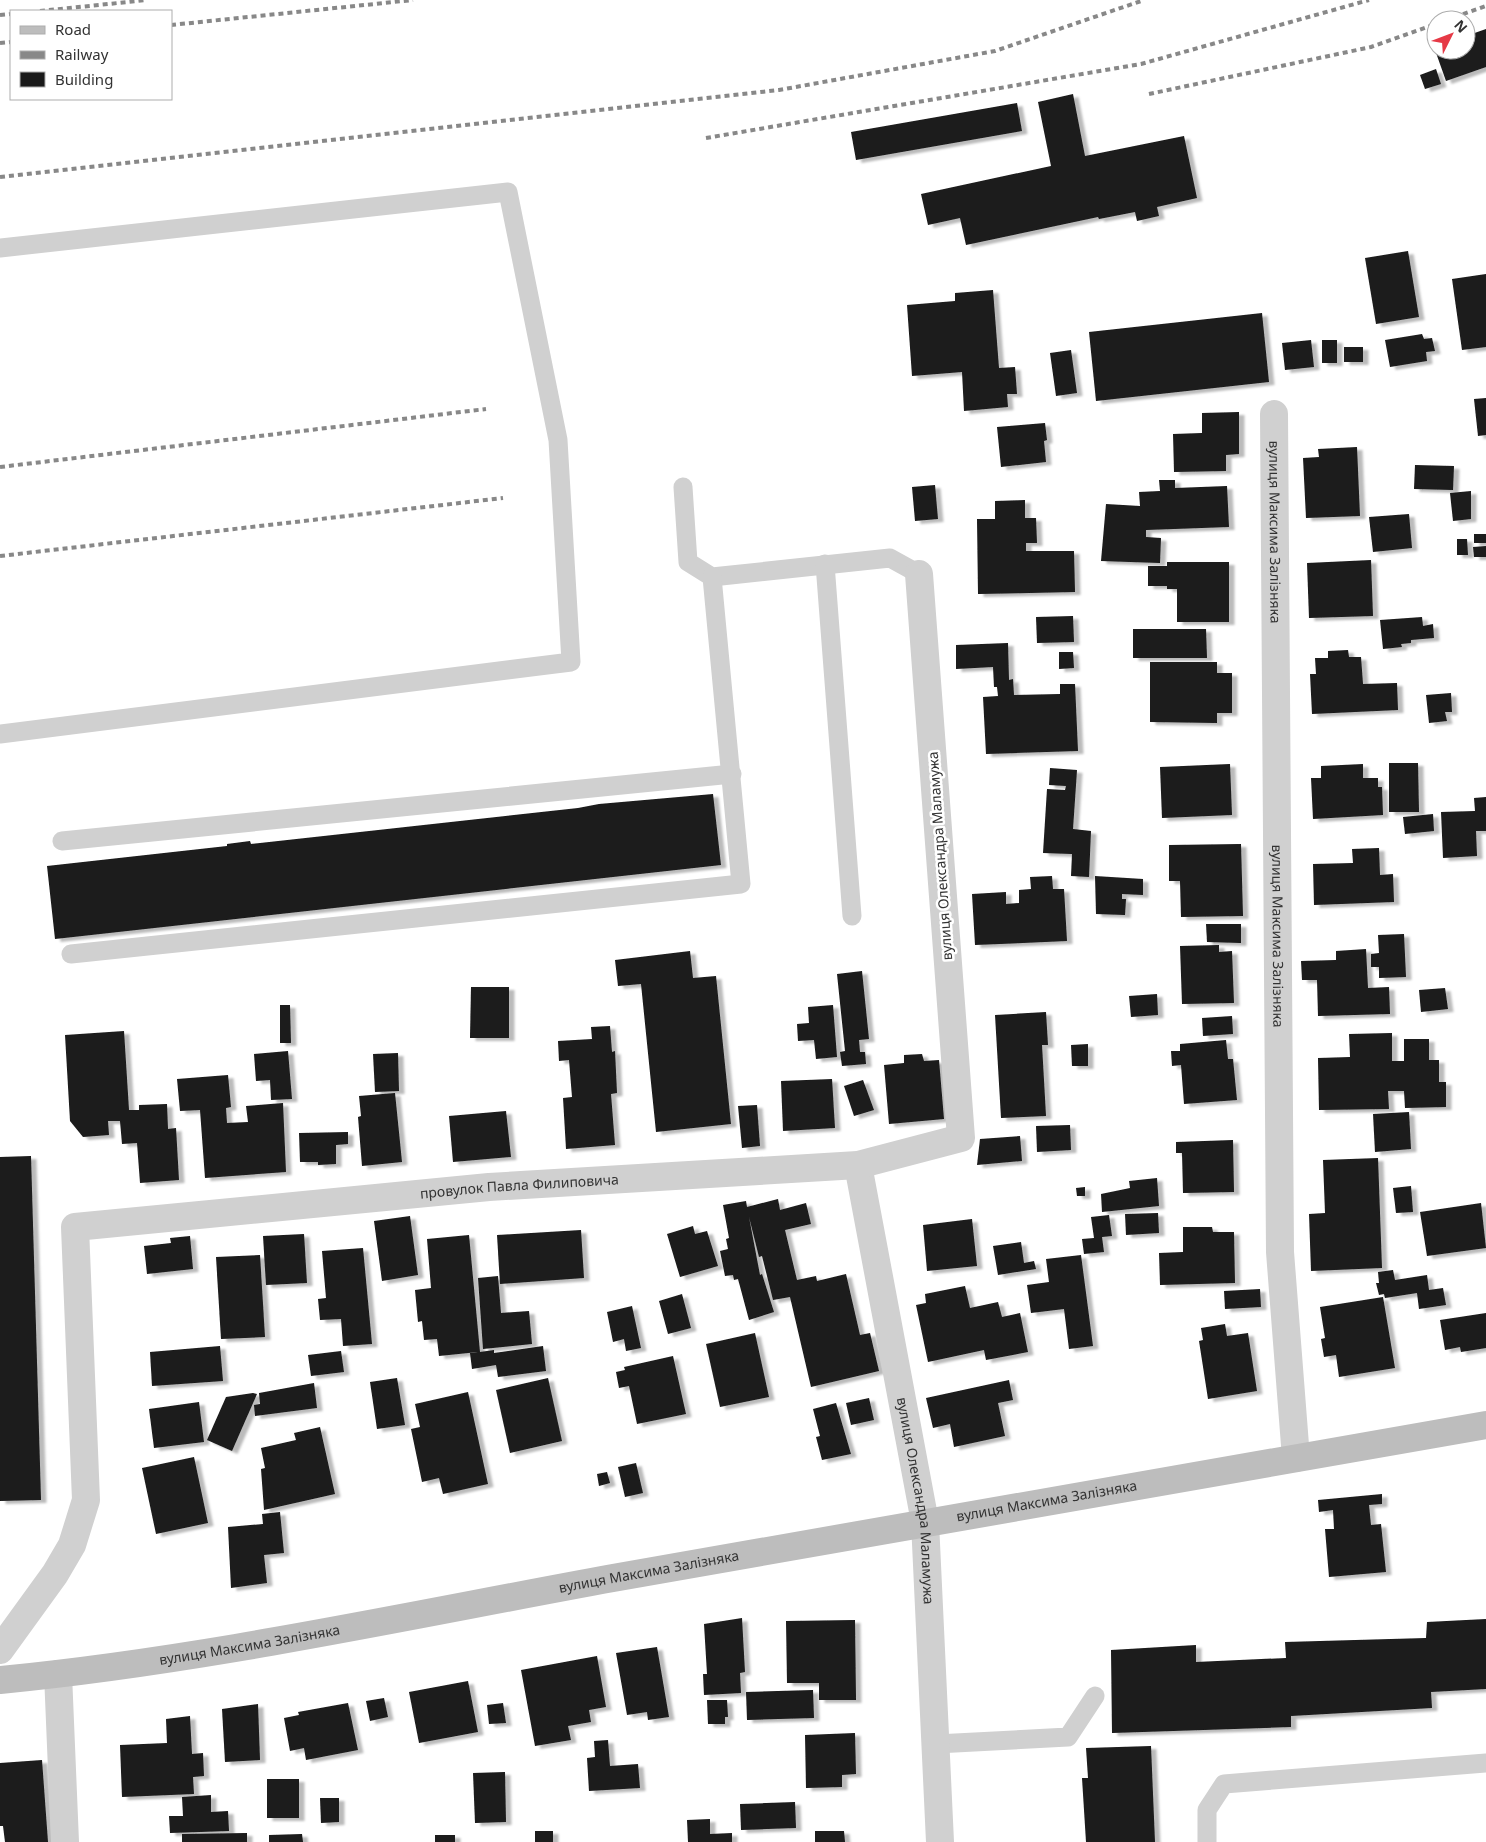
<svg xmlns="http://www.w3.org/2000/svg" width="1486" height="1842" font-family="'Noto Sans',sans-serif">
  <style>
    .building { fill: #1a1a1a; filter: url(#shadow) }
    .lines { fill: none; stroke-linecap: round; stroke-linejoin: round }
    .service { stroke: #d0d0d0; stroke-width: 19 }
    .minor { stroke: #d0d0d0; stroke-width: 28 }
    .secondary { stroke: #bdbdbd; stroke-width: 28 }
    .rail { stroke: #888; stroke-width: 4; stroke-dasharray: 5 4; stroke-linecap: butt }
    .labels { text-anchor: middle; stroke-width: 5; stroke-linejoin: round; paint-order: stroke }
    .street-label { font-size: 14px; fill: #333; stroke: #fff }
  </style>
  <defs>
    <filter id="shadow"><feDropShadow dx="5.5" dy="3" stdDeviation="1" flood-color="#0004"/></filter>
  </defs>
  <rect width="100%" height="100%" fill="#fff"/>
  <g class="building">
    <path d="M1486 29V67L1446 81 1435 50H1466V36Z"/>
    <path d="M1436 69 1441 84 1425 89 1420 75Z"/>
    <path d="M1073 94 1085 156 1184 136 1197 198 1157 207 1159 216 1137 221 1135 212 1099 219 1098 217 966 245 960 218 928 225 921 194 1051 166 1038 102Z"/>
    <path d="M1017 103 1022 131 856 160 851 132Z"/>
    <path d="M1408 251 1419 317 1376 324 1365 258Z"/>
    <path d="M1486 274V347L1462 350 1452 279Z"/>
    <path d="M993 290 999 368 1015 367 1017 394H1007L1008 407 964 411 962 372 912 376 907 305 955 301V293Z"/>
    <path d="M1262 313 1269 382 1096 401 1089 332Z"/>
    <path d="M1422 334 1424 339 1432 338 1435 351 1426 352 1427 361 1390 367 1385 340Z"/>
    <path d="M1311 340 1314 367 1285 370 1282 343Z"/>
    <rect x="1322" y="340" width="15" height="23"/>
    <rect x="1344" y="347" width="19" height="15"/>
    <path d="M1071 350 1077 393 1056 396 1050 353Z"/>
    <path d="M1486 398V435L1478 436 1474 399Z"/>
    <path d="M1239 412V454L1226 455V471L1174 472 1173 434 1202 433V413Z"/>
    <path d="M1045 423 1047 440 1044 441 1046 462 1001 467 997 427Z"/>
    <path d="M1357 447 1360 516 1306 518 1303 458 1319 457 1318 449Z"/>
    <path d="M1415 465 1454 466 1453 490 1414 489Z"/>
    <path d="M1159 480H1175V488L1227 486 1229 527 1146 530V537L1161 538 1160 563 1101 561 1106 504 1140 506 1139 492 1160 491Z"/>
    <path d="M935 485 938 519 915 521 912 487Z"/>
    <path d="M1471 491V519L1453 521 1450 493Z"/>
    <path d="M1025 500V518H1036L1037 543H1026V551H1074L1075 592 978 594 977 519H995V501Z"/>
    <path d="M1409 514 1412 548 1373 552 1369 517Z"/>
    <rect x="1474" y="534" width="12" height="9"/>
    <path d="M1457 539H1467L1468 555H1457Z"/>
    <path d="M1486 546V557H1474L1473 547Z"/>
    <path d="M1371 560 1373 616 1309 618 1307 563Z"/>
    <path d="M1167 562H1229V622H1177V589H1167V586H1148V566H1167Z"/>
    <path d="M1073 616 1074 642 1037 643 1036 617Z"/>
    <path d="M1422 617 1423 626 1433 624 1434 638 1411 640V643L1401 644 1402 647 1383 649 1380 620Z"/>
    <path d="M1133 629H1206L1207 658H1133Z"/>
    <path d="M1008 643 1009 680 1013 679 1014 695 1060 694V684H1075L1078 751 986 754 983 697 998 696 997 687H994L993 667 956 669V645Z"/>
    <path d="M1348 650 1349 657H1361L1363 684 1397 683 1398 710 1312 714 1310 674H1316L1315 658H1328V651Z"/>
    <path d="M1059 652H1073L1074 668 1059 669Z"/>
    <path d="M1150 662H1217V673H1232V713H1217V723L1150 722Z"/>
    <path d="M1451 693 1452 712H1445L1447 721 1429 723 1426 695Z"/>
    <path d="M1389 763H1418L1419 812H1389Z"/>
    <path d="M1230 764 1232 815 1162 818 1160 767Z"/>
    <path d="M1363 764V778H1378V787H1382L1383 815 1313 819 1311 778H1321V766Z"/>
    <path d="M1050 768 1077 770 1073 829 1091 831 1089 877 1071 876 1072 854 1043 853 1047 789 1065 790 1066 786 1049 785Z"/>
    <path d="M713 794 721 865 55 939 47 866 227 846V844L250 841 251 844 578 808 599 804Z"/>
    <path d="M1486 797V831H1476L1477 856 1443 858 1441 812 1475 811 1474 798Z"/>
    <path d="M1433 814 1434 831 1405 834 1403 817Z"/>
    <path d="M1241 844 1243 916 1181 917 1180 881H1169V845Z"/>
    <path d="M1379 848 1380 875 1393 874 1394 902 1314 905 1313 864 1353 863 1352 849Z"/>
    <path d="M1052 876 1053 889H1064L1067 941 975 945 972 894 1006 892V904L1019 903V890L1031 889 1030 877Z"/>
    <path d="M1095 876 1143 879V895L1122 894V899H1126L1125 915 1096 914Z"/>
    <path d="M1206 924H1241V943L1207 942Z"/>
    <path d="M1404 934 1406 977 1379 978V967H1371V954L1379 953 1378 935Z"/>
    <path d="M1219 945V952L1232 951 1234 1003 1182 1004 1180 946Z"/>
    <path d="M1366 949 1368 988 1389 987 1390 1014 1318 1016 1317 980H1302L1301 961 1336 960V951Z"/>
    <path d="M690 951 693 978 716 976 731 1124 656 1132 641 984 618 986 615 960Z"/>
    <path d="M862 971 869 1039 859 1040 860 1052H865L866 1064 842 1066 840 1052 845 1051 837 974Z"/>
    <path d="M471 987H509V1038H470Z"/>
    <path d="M1445 988 1448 1009 1421 1012 1419 990Z"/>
    <path d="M1157 994 1158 1015 1131 1017 1129 996Z"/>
    <path d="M280 1005H290L291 1043H280Z"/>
    <path d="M833 1005 837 1057 816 1059 814 1040 798 1041 797 1024 809 1023 808 1007Z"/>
    <path d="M1046 1012 1048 1045H1042L1046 1116 1001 1118 995 1015Z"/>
    <path d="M1232 1016 1233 1034 1203 1036 1202 1018Z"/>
    <path d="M610 1026 612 1052 615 1051 617 1093 611 1094 615 1145 566 1149 563 1098 572 1097 569 1060 559 1061 558 1041 592 1039 591 1027Z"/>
    <path d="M124 1031 129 1110H139V1105L167 1104 168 1129 176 1128 179 1180 140 1183 137 1143 122 1144 120 1121H108L109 1135 83 1137 70 1121 65 1035Z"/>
    <path d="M1392 1033V1061H1404V1039H1429V1060H1439V1082H1446V1107L1405 1108 1404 1091H1388L1389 1109 1319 1110 1318 1058 1350 1057 1349 1034Z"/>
    <path d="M1226 1040 1228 1059H1233L1237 1100 1184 1104 1181 1065 1172 1066 1171 1051H1180V1044Z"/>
    <path d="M1088 1044V1066H1072L1071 1045Z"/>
    <path d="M288 1051 292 1099 271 1100 270 1080 256 1081 254 1054Z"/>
    <path d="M398 1053 399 1091 375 1092 373 1054Z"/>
    <path d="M922 1054 924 1061 939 1060 944 1119 889 1124 884 1065 904 1063V1055Z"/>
    <path d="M228 1075 231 1107 226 1108 227 1123 248 1122 246 1106 283 1103 286 1172 205 1178 200 1110 180 1111 177 1079Z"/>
    <path d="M832 1079 835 1128 783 1131 781 1081Z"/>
    <path d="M863 1080 874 1110 854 1116 844 1086Z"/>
    <path d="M395 1093 402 1162 362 1166 358 1117 361 1116 359 1096Z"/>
    <path d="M757 1105 760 1146 742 1148 738 1106Z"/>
    <path d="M506 1111 511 1157 453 1162 449 1116Z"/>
    <path d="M1409 1112 1411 1149 1375 1152 1373 1114Z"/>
    <path d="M1070 1125 1071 1150 1037 1152 1036 1126Z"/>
    <path d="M348 1132V1144L336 1145V1164L318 1165V1162H300L299 1133Z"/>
    <path d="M1020 1136 1022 1161 977 1165 980 1139Z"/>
    <path d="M1233 1140 1234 1192 1183 1193 1182 1153H1176V1142Z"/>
    <path d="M31 1156 41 1500 0 1501V1157Z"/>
    <path d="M1378 1158 1382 1268 1311 1271 1309 1214 1325 1213 1323 1160Z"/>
    <path d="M1157 1178 1159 1206 1102 1212 1101 1194 1130 1188 1129 1181Z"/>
    <path d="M1411 1186 1413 1212 1396 1213 1393 1188Z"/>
    <path d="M1085 1187V1196H1077L1076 1188Z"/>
    <path d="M778 1199 780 1210 806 1203 811 1224 785 1230 797 1280 816 1276 817 1281 846 1274 860 1335 870 1333 879 1371 811 1387 790 1297 773 1300 762 1256 759 1257 749 1217 760 1275 762 1274 774 1312 749 1320 738 1279 734 1280 733 1275 725 1276 720 1251 728 1249 726 1239 729 1238 723 1205 746 1201 747 1207Z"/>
    <path d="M1481 1203 1486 1248 1427 1256 1420 1212Z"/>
    <path d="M1158 1213 1159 1233 1126 1235 1125 1214Z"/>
    <path d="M1109 1215 1112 1236 1102 1237 1104 1252 1084 1254 1082 1239 1094 1238 1091 1217Z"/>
    <path d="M410 1216 418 1275 382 1281 374 1221Z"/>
    <path d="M972 1219 977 1266 927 1271 923 1225Z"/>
    <path d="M693 1226 695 1234 707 1231 718 1266 680 1277 667 1234Z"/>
    <path d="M1183 1227H1212L1213 1232H1234L1235 1283 1160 1285 1159 1253 1183 1252Z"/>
    <path d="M581 1230 584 1278 500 1284 497 1235Z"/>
    <path d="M304 1234 307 1283 266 1285 263 1236Z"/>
    <path d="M469 1235 480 1352 494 1350V1353L543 1346 546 1371 498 1377 496 1365 472 1369 470 1353 478 1352 439 1356 437 1339 424 1340 422 1321 418 1322 415 1290 431 1288 427 1239Z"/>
    <path d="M190 1236 193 1269 147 1274 144 1246 171 1243 170 1238Z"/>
    <path d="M1021 1242 1024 1263 1034 1261 1036 1269 998 1275 993 1246Z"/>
    <path d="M363 1248 372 1344 343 1346 341 1319 320 1320 318 1299 326 1298 322 1251Z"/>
    <path d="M260 1255 265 1337 221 1339 216 1257Z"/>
    <path d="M1081 1255 1093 1346 1069 1349 1064 1309 1031 1313 1027 1285 1049 1282 1046 1259Z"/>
    <path d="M1393 1270 1395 1280 1427 1275 1429 1290 1443 1288 1446 1305 1419 1309 1417 1293 1385 1298 1384 1294 1379 1295 1376 1283H1379L1378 1272Z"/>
    <path d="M498 1276 501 1313 529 1311 532 1344 483 1349 478 1278Z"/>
    <path d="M965 1286 970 1308 998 1302 1002 1317 1020 1313 1028 1352 986 1360 984 1350 928 1362 916 1305 926 1303 925 1294Z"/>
    <path d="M1260 1289 1261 1307 1225 1309 1224 1291Z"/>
    <path d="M682 1294 691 1328 668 1334 659 1301Z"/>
    <path d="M1383 1297 1395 1368 1339 1377 1336 1355 1324 1357 1321 1339 1325 1338 1320 1307Z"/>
    <path d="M632 1306 641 1348 626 1351 624 1339 613 1342 607 1312Z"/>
    <path d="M1486 1313V1348L1461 1352 1460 1347 1445 1350 1440 1320Z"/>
    <path d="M1225 1324 1227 1336 1248 1333 1257 1391 1208 1399 1199 1341 1203 1340 1201 1328Z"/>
    <path d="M755 1333 769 1397 720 1407 706 1344Z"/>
    <path d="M220 1346 223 1381 152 1386 150 1352Z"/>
    <path d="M341 1351 344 1372 311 1376 308 1355Z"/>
    <path d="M673 1356 686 1414 637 1424 629 1386 619 1388 616 1372 625 1370 624 1367Z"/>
    <path d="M397 1378 405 1425 377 1429 370 1382Z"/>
    <path d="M548 1378 562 1441 510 1453 496 1390Z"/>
    <path d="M1009 1380 1013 1400 998 1403 1005 1436 954 1447 950 1424 933 1428 926 1398Z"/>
    <path d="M314 1383 317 1408 255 1416 254 1405 260 1404 259 1393Z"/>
    <path d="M468 1392 488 1484 443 1494 439 1478 422 1482 411 1429 420 1427 415 1404Z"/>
    <path d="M253 1393 257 1394 232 1451 207 1440 226 1397Z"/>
    <path d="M869 1398 874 1420 851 1425 846 1403Z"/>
    <path d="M199 1402 204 1442 154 1448 149 1409Z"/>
    <path d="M836 1403 851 1454 822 1460 816 1437 820 1436 813 1409Z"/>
    <path d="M320 1427 335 1494 264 1510 261 1469 265 1468 261 1448 296 1440 294 1433Z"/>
    <path d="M194 1457 208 1523 156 1534 142 1468Z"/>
    <path d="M636 1463 643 1493 625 1497 618 1467Z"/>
    <path d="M607 1472 610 1483 599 1486 597 1474Z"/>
    <path d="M1382 1494V1504L1369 1505 1371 1525 1381 1524 1386 1572 1329 1577 1325 1529H1334L1333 1510 1319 1512 1318 1500Z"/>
    <path d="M280 1512 284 1553 264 1555 267 1583 231 1588 228 1527 263 1524 262 1514Z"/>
    <path d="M742 1618 745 1672 740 1673 741 1693 704 1695 703 1674H707L704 1624Z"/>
    <path d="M1486 1619V1689L1431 1692 1432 1708 1291 1716V1727L1112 1733 1111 1650 1196 1645V1662L1286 1658 1285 1642 1426 1638 1427 1622Z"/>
    <path d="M855 1620 856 1700H819V1683H787L786 1621Z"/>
    <path d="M657 1647 669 1717 648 1720 647 1712 627 1715 616 1653Z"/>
    <path d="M597 1656 606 1707 589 1710 591 1722 568 1726 571 1740 535 1746 521 1670Z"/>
    <path d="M468 1681 478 1732 419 1743 409 1692Z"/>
    <path d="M813 1690 814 1718 747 1720 746 1692Z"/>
    <path d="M384 1698 388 1717 370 1721 366 1701Z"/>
    <path d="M707 1700H727L728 1717H725V1724H708Z"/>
    <path d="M348 1703 358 1750 306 1760 304 1748 290 1751 284 1718 299 1715 298 1712Z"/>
    <path d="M503 1703 506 1723 489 1724 487 1705Z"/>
    <path d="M258 1704 260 1760 225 1762 222 1709Z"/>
    <path d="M190 1716 192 1754 203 1753 204 1776 193 1777 194 1794 122 1797 120 1745 167 1743 166 1719Z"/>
    <path d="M855 1733 856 1774 842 1775V1787L806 1788 805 1735Z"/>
    <path d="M608 1740 610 1766 638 1764 640 1788 589 1791 587 1758 595 1757 594 1741Z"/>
    <path d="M1151 1746 1155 1842H1086L1082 1778H1088L1086 1748Z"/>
    <path d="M42 1760 48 1842H5L3 1826H0V1763Z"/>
    <path d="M505 1772 506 1822 475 1823 473 1773Z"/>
    <rect x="267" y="1779" width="32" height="39"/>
    <path d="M211 1795V1812L228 1811 229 1831 170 1833 169 1816H183L182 1797Z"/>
    <path d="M320 1798H339V1822L321 1823Z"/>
    <path d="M795 1802 796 1828 741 1830 740 1804Z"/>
    <path d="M710 1819V1834L732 1833V1842H688L687 1820Z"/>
    <rect x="535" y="1831" width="18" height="11"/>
    <path d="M815 1831H844L845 1842H815Z"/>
    <path d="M247 1833V1842H182V1834Z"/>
    <path d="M302 1834 303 1842H269V1835Z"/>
    <rect x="435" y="1835" width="20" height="7"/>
  </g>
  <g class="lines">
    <g class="service">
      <path d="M0 248 508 192 558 440 571 662 0 734"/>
      <path d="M683 487 688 562 712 577 890 558 919 574"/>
      <path d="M825 564 852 916"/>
      <path d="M62 841 732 774"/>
      <path d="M71 954 741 884 712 577"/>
      <path d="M936 1744 1068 1737 1095 1696"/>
      <path d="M1207 1842V1810L1224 1784 1486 1763"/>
    </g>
    <g class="minor">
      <path id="s1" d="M1274 414 1280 1252 1296 1458"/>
      <path id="s2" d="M858 1165 925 1522 940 1842"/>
      <path id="s3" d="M0 1650 55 1574 72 1545 86 1500 75 1227 489 1187 858 1165 961 1138 919 574"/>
      <path d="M58 1674 65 1842"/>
    </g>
    <path class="secondary" id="s4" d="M0 1680C206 1660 410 1615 613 1578 904 1525 1195 1475 1486 1425"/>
    <g class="rail">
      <path d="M40 11 147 0"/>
      <path d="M0 15 11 14"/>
      <path d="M1446 20 1486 6"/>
      <path d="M171 25 413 0"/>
      <path d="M0 43 11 42"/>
      <path d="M1149 94 1371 47 1436 24"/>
      <path d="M706 138 1141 64 1369 0"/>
      <path d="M0 177 779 90 995 51 1144 0"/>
      <path d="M0 467 486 409"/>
      <path d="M0 556 503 498"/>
    </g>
  </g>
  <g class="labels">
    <g class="street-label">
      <text dy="5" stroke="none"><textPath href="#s1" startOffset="118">вулиця Максима Залізняка</textPath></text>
      <text transform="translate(940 856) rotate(-94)" y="5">вулиця Олександра Маламужа</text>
      <text dy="5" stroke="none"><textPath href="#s1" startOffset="522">вулиця Максима Залізняка</textPath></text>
      <text dy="5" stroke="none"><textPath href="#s3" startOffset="894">провулок Павла Филиповича</textPath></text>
      <text dy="5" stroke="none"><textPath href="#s2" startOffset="341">вулиця Олександра Маламужа</textPath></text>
      <text dy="5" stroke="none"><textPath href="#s4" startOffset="1062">вулиця Максима Залізняка</textPath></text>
      <text dy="5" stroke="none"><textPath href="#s4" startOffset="658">вулиця Максима Залізняка</textPath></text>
      <text dy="5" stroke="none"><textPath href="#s4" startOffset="252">вулиця Максима Залізняка</textPath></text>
    </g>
  </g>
  <rect x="10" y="10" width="162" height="90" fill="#ffffff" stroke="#adadad"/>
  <rect x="20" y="26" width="25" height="8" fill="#bdbdbd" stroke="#adadad"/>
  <text x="55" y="35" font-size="15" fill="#333333">Road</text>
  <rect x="20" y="51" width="25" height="8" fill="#888888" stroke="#adadad"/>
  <text x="55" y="60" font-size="15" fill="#333333">Railway</text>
  <rect x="20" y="72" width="25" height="15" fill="#1a1a1a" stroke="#adadad"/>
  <text x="55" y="85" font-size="15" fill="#333333">Building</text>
  <g transform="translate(1451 35) rotate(48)"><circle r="24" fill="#ffffff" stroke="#adadad"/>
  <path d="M0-4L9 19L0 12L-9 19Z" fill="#e63946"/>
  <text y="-8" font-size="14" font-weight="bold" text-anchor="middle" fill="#333333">N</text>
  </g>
</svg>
